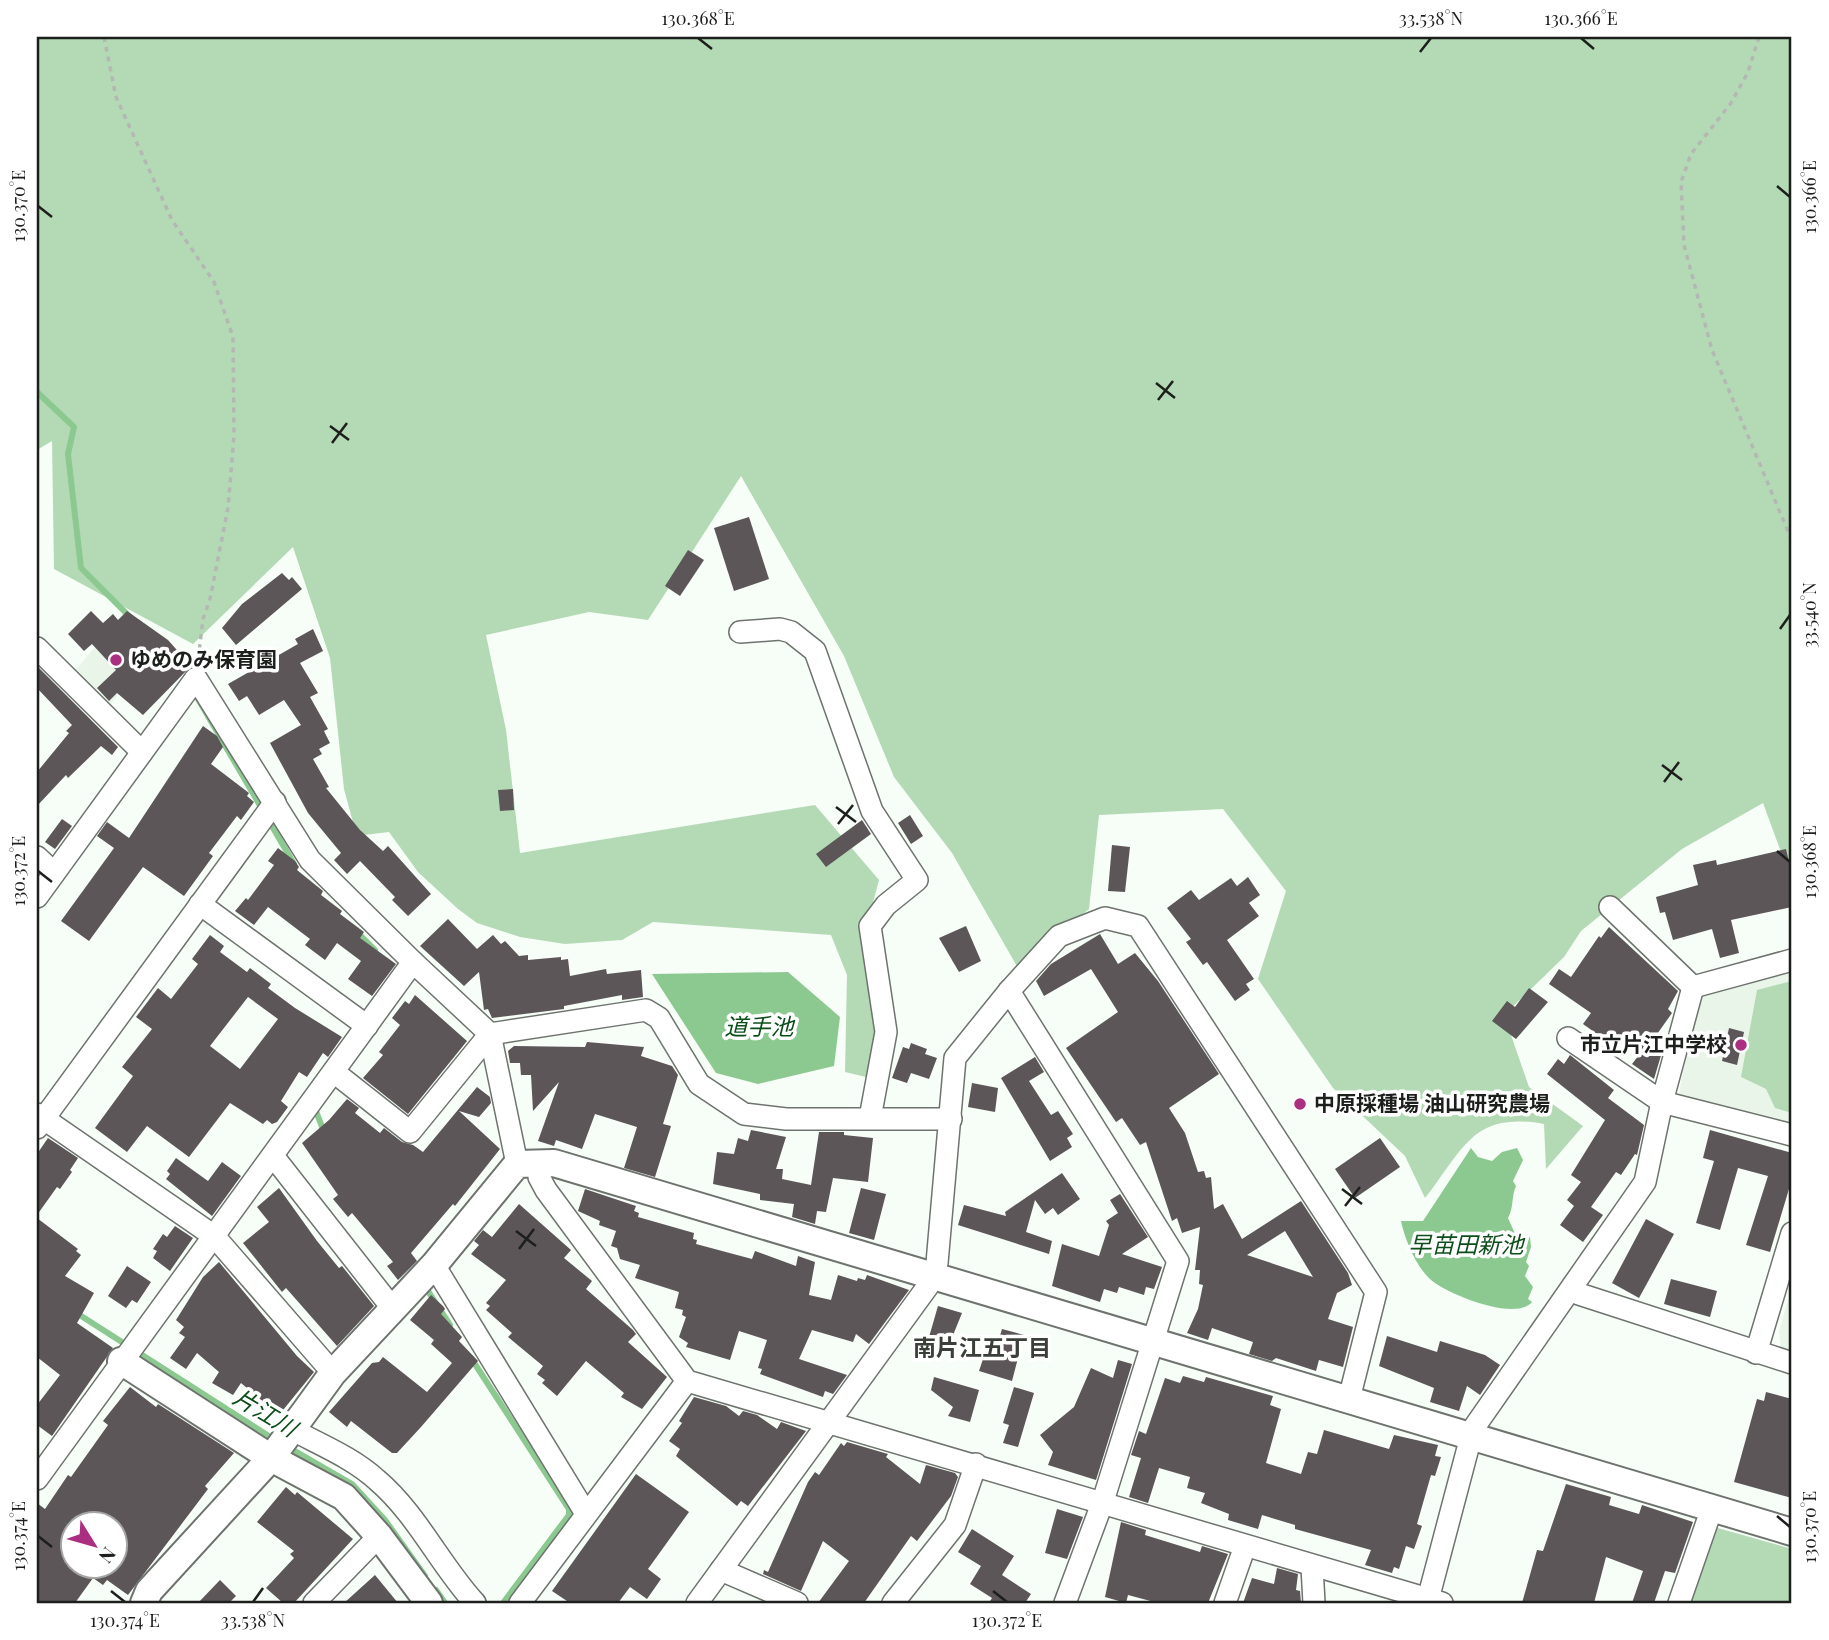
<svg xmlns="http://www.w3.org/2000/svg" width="1829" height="1640" font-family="'Playfair Display','Noto Sans JP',serif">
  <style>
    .built { fill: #e9f5e9 }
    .green { fill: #b4dab5 }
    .water { fill: #8cc990 }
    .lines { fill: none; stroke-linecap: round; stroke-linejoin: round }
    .stream { stroke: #8cc990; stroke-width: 6 }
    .building { fill: #5c5659; fill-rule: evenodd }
    .minor-casing { stroke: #6e736e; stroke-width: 24 }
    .tertiary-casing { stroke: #6e736e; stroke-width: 30 }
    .path { stroke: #b3b8b3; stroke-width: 3.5; stroke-dasharray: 5 5; stroke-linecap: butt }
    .minor { stroke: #fff; stroke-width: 21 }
    .tertiary { stroke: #fff; stroke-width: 26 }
    .ticks { fill: none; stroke: #1d1f1d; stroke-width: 2.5 }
    .poi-dot { fill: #ab2f81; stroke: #fff; stroke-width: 2.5 }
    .labels { text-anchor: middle; stroke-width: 7; stroke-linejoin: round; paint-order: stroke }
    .poi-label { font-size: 21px; font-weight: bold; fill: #1d1f1d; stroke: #fff; text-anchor: start }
    .water-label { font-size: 23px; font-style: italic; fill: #0c4e19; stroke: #fff }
    .neighbourhood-label { font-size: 23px; font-weight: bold; fill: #3a3f3a; stroke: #fff }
    .neatline { fill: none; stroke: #1d1f1d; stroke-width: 2.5 }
    .ticks-label { font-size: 18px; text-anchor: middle; fill: #1d1f1d }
  </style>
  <rect width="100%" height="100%" fill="#f7fdf7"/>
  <g class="built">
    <path d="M122 614 160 643 105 711 71 676Z"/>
    <path d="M1792 971V1128L1679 1094 1698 996Z"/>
    <path d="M1792 1285V1350L1781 1347 1779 1332Z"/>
  </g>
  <g class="green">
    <path d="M37 37H1792V882L1763 803 1682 849 1581 931 1564 957 1504 1015 1529 1087 1583 1126 1546 1169 1544 1124C1473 1111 1464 1148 1425 1198L1405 1156 1333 1088 1258 979 1286 891 1223 809 1099 815 1089 909 1018 968 952 853 894 777 844 656 741 476 648 620 589 612 486 635 506 730 520 853 815 805 879 880 865 932 876 1022V1047L866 1077 845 1072 847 975 831 935 653 922 622 940 565 944 520 937 477 923 458 909 418 872 389 832 364 835 354 826 344 789 330 658 293 547 193 644 54 569 52 441 37 450Z"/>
    <path d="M1792 981V1113L1775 1108 1766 1089 1741 1077 1757 990Z"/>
    <path d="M1714 1527 1792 1549V1603H1690Z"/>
  </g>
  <g class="water">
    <path d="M788 972 840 1017 834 1066 758 1084 716 1073 652 974Z"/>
    <path d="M1471 1148 1478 1157 1492 1161 1502 1152 1517 1148 1523 1160 1513 1181 1516 1186C1511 1198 1514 1207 1508 1218L1516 1236 1523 1240 1530 1237 1531 1247 1526 1262 1529 1266 1525 1276 1533 1287 1528 1299 1532 1302C1516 1322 1446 1294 1430 1279 1416 1266 1405 1240 1401 1221H1423Z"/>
  </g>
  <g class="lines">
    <g class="stream">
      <path d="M37 392 74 427 68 454 81 568 131 618"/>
      <path d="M194 692 294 864"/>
      <path d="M356 931 375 950"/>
      <path d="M314 1106 324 1132"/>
      <path d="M424 1285 450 1325"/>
      <path d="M75 1312 275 1440"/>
      <path d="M471 1358 569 1509V1515L503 1603"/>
      <path d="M288 1447 352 1484 385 1520 425 1576"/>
      <path d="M436 1590 445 1603"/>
    </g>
  </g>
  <g class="building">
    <path d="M749 517 769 579 734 591 714 528Z"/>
    <path d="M688 550 704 560 680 596 665 586Z"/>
    <path d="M282 573 289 580 292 577 302 589 236 645 222 628 242 604Z"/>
    <path d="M91 611 103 623 113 614 118 620 127 611 168 640 191 666 143 715 117 693 109 701 97 688 116 670 92 644 84 651 68 634Z"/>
    <path d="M313 629 323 651 300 663 318 693 310 697 328 729 324 731 330 743 319 749 322 754 313 759 329 787 326 788 360 830 383 851 388 846 431 894 408 916 392 900 395 897 360 861 347 874 334 860 341 853 308 813 270 743 301 725 284 700 259 715 247 696 239 701 228 684 298 644 295 639Z"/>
    <path d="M37 666 118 747 112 755 101 746 68 778 66 775 37 806V772L69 733 66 731 72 725 37 688Z"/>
    <path d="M203 726 217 736 223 747 211 764 249 793 247 796 254 802 241 820 237 816 209 853 213 856 184 896 143 867 89 941 61 921 114 848 97 836 107 822 129 838Z"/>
    <path d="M513 789 514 810 500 811 498 790Z"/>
    <path d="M910 815 923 836 911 844 898 823Z"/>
    <path d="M62 819 72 826 55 849 45 842Z"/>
    <path d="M862 820 871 834 826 867 816 854Z"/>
    <path d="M1112 845 1130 847 1125 892 1108 891Z"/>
    <path d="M278 848 295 861 299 867 297 870 323 891 321 895 342 911 340 914 364 932 360 938 396 964 372 996 348 979 361 961 337 943 325 960 305 945 310 939 268 907 254 925 235 911 246 898 248 900 274 865 268 861Z"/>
    <path d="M1786 849 1792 875V907L1731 920 1739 953 1720 958 1712 929 1673 940 1665 912 1660 913 1656 897 1698 885 1693 865 1716 860 1717 865Z"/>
    <path d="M1248 877 1260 895 1249 903 1259 916 1227 940 1254 979 1246 984 1250 990 1235 1001 1207 962 1203 965 1186 942 1191 939 1167 908 1191 890 1199 900 1231 878 1237 886Z"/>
    <path d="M448 919 477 949 493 935 501 944 505 941 519 956 528 955V960L561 957V960L568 959 570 976 606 969 607 974 641 970 643 997 622 1000V995L564 1006V1009L492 1018 488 1009 484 1010 479 972 464 986 420 946Z"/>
    <path d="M966 926 981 961 959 972 939 938Z"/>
    <path d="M1609 927 1678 991 1668 1009 1672 1013 1650 1044 1662 1052 1654 1079 1632 1064 1639 1055 1608 1034 1604 1039 1583 1024 1591 1013 1549 984 1559 969 1571 977 1599 936 1601 938Z"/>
    <path d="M1100 934 1118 964 1135 953 1158 981 1219 1074 1169 1108 1185 1133 1198 1172 1204 1171 1206 1178 1211 1177 1214 1209 1223 1204 1242 1239 1301 1201 1348 1273 1352 1285 1337 1293 1328 1319 1353 1327 1343 1367 1319 1360 1316 1371 1276 1358 1272 1361 1249 1354 1253 1342 1212 1328 1208 1340 1187 1333 1198 1309 1203 1285 1199 1284 1200 1270H1195L1200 1227 1182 1233 1177 1218 1172 1221 1146 1142 1140 1145 1122 1118 1116 1122 1066 1048 1118 1012 1091 969 1044 996 1036 981 1051 964ZM1285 1231 1313 1277 1247 1255Z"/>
    <path d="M210 935 224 946 220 952 247 972 250 968 271 984 268 988 295 1008 342 1037 328 1057 323 1053 307 1077 299 1072 281 1101 288 1107 277 1122 272 1124 267 1120 263 1124 230 1103 189 1157 147 1126 127 1152 95 1128 133 1076 122 1067 152 1029 136 1017 158 988 171 999 198 964 192 959ZM248 997 278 1019 240 1069 210 1046Z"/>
    <path d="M1529 988 1548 1002 1516 1039 1492 1021 1507 1001 1515 1007Z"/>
    <path d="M415 995 467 1041 408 1114 363 1078 383 1055 379 1052 400 1025 392 1018 405 1001 409 1004Z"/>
    <path d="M1729 1028 1744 1032 1737 1065 1722 1061Z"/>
    <path d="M587 1042 644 1047 641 1056 672 1066 678 1075 663 1124 671 1126 655 1177 624 1168 637 1127 595 1114 582 1149 556 1140 554 1146 538 1141 559 1082 533 1111 531 1075H521L520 1063H510L508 1051 514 1046 585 1047Z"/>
    <path d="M911 1043 927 1049 925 1054 937 1058 929 1079 911 1073 907 1083 892 1078 903 1047 909 1049Z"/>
    <path d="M1570 1055 1614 1090 1608 1098 1644 1125 1637 1155 1635 1154 1621 1175 1616 1172 1591 1207 1603 1215 1583 1242 1560 1225 1574 1206 1567 1200 1581 1182 1571 1175 1605 1120 1547 1074 1558 1059 1564 1064Z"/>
    <path d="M1035 1057 1044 1072 1029 1081 1051 1115 1058 1111 1073 1134 1067 1138 1072 1147 1050 1161 1001 1078Z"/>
    <path d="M972 1083 998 1088 995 1112 968 1107Z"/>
    <path d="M477 1087 490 1097 491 1103 479 1117 459 1111 500 1149 455 1206 453 1204 411 1253 417 1261 398 1280 387 1266 393 1262 352 1213 348 1217 333 1199 338 1195 302 1143 329 1120 347 1099 359 1108 355 1113 380 1133 384 1128 402 1142 413 1145 423 1152Z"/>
    <path d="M751 1130 786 1137 776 1169H783L782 1179 811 1185 819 1132H844V1135L873 1138 868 1182 833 1178 826 1212 817 1211 815 1224 792 1217 794 1204 760 1200V1194L713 1184 717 1152 734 1154 738 1138 748 1141Z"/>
    <path d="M1710 1130 1792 1153V1179L1770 1252 1746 1245 1768 1176 1738 1168 1720 1230 1696 1223 1714 1161 1703 1158Z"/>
    <path d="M48 1138 78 1158 70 1170 72 1172 60 1189 57 1187 37 1215V1154Z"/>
    <path d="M1380 1138 1400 1167 1355 1198 1335 1169Z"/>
    <path d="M176 1158 208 1181 222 1162 241 1176 212 1216 166 1179 170 1174 167 1171Z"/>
    <path d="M1062 1173 1080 1199 1058 1215 1053 1208 1045 1214 1035 1200 1026 1232 1052 1241 1049 1254 958 1225 964 1205 1006 1216 1005 1212Z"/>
    <path d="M279 1188 317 1241 339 1268 342 1266 374 1306 337 1346 286 1288 282 1292 243 1243 269 1222 257 1207Z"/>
    <path d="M861 1188 886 1194 874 1240 849 1233Z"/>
    <path d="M585 1189 636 1206 634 1211 639 1213 638 1217 694 1233 693 1239 697 1240 696 1244 752 1259 755 1251 796 1266 798 1256 815 1262 809 1295 831 1300 838 1275 857 1281 858 1278 865 1280 867 1275 909 1290 869 1344 856 1334 853 1342 812 1330 799 1359 847 1375 833 1394 825 1391 823 1397 760 1374 762 1369 758 1368 767 1340 739 1331 730 1360 686 1347 688 1343 679 1337 686 1317 682 1315 683 1310 675 1308 679 1292 635 1278 640 1265 620 1259 617 1248 611 1246 616 1231 599 1225 600 1221 578 1211Z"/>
    <path d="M1120 1194 1148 1237 1122 1254 1162 1267 1154 1289 1146 1287 1144 1295 1119 1287 1117 1293 1104 1289 1100 1302 1052 1286 1062 1244 1099 1256 1109 1225 1106 1221 1118 1213 1110 1200Z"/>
    <path d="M519 1204 571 1250 564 1258 592 1281 586 1289 633 1330 636 1334 628 1342 667 1377 642 1409 621 1397 624 1393 586 1361 557 1396 542 1383 545 1380 537 1374 543 1366 508 1337 512 1333 486 1310 490 1306 486 1303 506 1280 471 1254 479 1245 474 1241 483 1230 492 1237Z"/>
    <path d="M37 1218 78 1249 76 1251 81 1255 65 1276 94 1293 77 1323 113 1348 52 1436 37 1425V1405L60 1375 37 1357Z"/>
    <path d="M1646 1219 1674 1234 1639 1298 1612 1283Z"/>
    <path d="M175 1226 193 1238 170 1271 153 1258 157 1251 153 1249 163 1234 167 1237Z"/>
    <path d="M219 1262 297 1356 314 1372 279 1415 241 1383 233 1395 212 1383 219 1372 197 1353 186 1369 170 1358 185 1337 179 1333 184 1327 176 1320 203 1277Z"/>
    <path d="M127 1266 151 1282 137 1303 132 1300 126 1308 108 1296Z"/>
    <path d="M1671 1279 1717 1291 1710 1317 1664 1304Z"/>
    <path d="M431 1295 443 1306 445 1309 441 1314 462 1337 459 1341 478 1361 421 1427 397 1453H392L351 1421 347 1427 329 1412 372 1363 379 1362 383 1357 427 1392 452 1363 431 1344 434 1340 410 1320Z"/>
    <path d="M938 1306 962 1313 947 1350 927 1344Z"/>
    <path d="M1002 1329 1024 1335 1012 1381 979 1371 985 1353 994 1356Z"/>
    <path d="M1387 1336 1437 1352 1440 1341 1485 1355 1500 1365 1480 1395 1467 1386 1459 1411 1430 1402 1434 1388 1379 1366Z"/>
    <path d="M1118 1360 1132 1364 1096 1480 1048 1465 1053 1452 1040 1435 1074 1407 1091 1368 1113 1378Z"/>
    <path d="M1183 1376 1204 1382 1206 1377 1273 1396 1270 1405 1281 1409 1266 1463 1301 1474 1308 1452 1317 1454 1324 1430 1389 1449 1394 1435 1438 1445 1435 1456 1441 1457 1435 1476 1431 1475 1417 1524 1422 1526 1414 1549 1406 1546 1399 1569 1394 1567 1392 1573 1365 1565 1371 1550 1295 1529V1525L1262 1515 1258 1529 1228 1520 1229 1514 1201 1503 1205 1493 1187 1488 1190 1477 1159 1468 1148 1503 1129 1497 1141 1458 1131 1455 1139 1431 1146 1434 1165 1378 1180 1383Z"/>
    <path d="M934 1377 979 1390 970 1422 948 1416 953 1407 931 1390Z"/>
    <path d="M130 1387 156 1407 158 1404 234 1453 205 1486 208 1489 128 1595 107 1580 103 1585 93 1578 75 1603H37V1503L45 1509 68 1475 71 1477 108 1425 103 1421ZM74 1524H116V1566H74Z"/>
    <path d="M1014 1387 1034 1393 1018 1447 1003 1443 1009 1425 1003 1423Z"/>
    <path d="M1766 1392 1792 1399V1498L1734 1482 1757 1399 1764 1401Z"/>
    <path d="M694 1397 726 1406 739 1416 743 1411 757 1415 777 1429 781 1422 806 1431 748 1506 741 1501 737 1506 676 1456 680 1449 669 1441 682 1423 679 1421Z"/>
    <path d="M847 1442 888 1454 886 1457 920 1484 926 1465 955 1473 958 1477 951 1496 917 1541 911 1536 864 1603H818L849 1561 823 1541 801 1591 763 1574 764 1570 768 1572 808 1482 815 1472 819 1475 841 1443 844 1446Z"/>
    <path d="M636 1474 689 1512 648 1569 661 1579 647 1599 630 1587 618 1603H570L552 1591Z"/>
    <path d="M1566 1484 1611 1497 1609 1505 1639 1514 1642 1505 1693 1522 1675 1573 1665 1571 1654 1603H1632L1643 1571 1606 1557 1594 1603H1522L1537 1550 1543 1551Z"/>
    <path d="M286 1487 295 1495 297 1492 353 1539 294 1603H283L266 1588 294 1558 290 1554 294 1551 257 1522Z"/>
    <path d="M1057 1509 1083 1517 1067 1559 1045 1553Z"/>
    <path d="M1121 1522 1146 1530 1145 1535 1200 1552 1202 1546 1228 1554 1208 1603H1158L1128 1595 1126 1603 1105 1597Z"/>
    <path d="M972 1529 1014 1556 1002 1575 1031 1594 1025 1603H989L992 1598 970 1584 981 1566 958 1552Z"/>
    <path d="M1277 1568 1298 1574 1296 1590 1300 1591 1301 1603H1243L1252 1578 1274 1584Z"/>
    <path d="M375 1575 398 1603H344Z"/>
    <path d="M220 1580 236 1596 229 1603H198Z"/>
  </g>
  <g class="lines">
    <g class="minor-casing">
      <g id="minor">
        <path d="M740 632 780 629 791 632 815 651 872 811 917 880 886 905 870 926 886 1032 870 1118"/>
        <path d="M37 648 142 752"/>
        <path d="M37 857 54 873"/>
        <path d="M37 897 196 678 310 860 413 962"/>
        <path d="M200 904 367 1026"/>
        <path d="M1610 907 1693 987 1792 960"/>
        <path d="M1009 991 1178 1261 1103 1501 1065 1603"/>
        <path d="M1568 1038 1662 1102 1792 1135"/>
        <path d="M334 1072 410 1132 490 1034 646 1010 659 1018 699 1084 744 1114 786 1119H951"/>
        <path d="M37 1114 214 1236 333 1373"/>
        <path d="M37 1128 275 802"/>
        <path d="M273 1156 393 1309"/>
        <path d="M541 1162 539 1177 546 1190 687 1381 1442 1603"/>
        <path d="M434 1265 585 1512"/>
        <path d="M1573 1286 1579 1294 1792 1363"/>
        <path d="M1756 1353 1792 1233"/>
        <path d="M293 1430C321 1445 353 1458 377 1480 417 1514 440 1565 475 1603"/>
        <path d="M37 1479 413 962 490 1034 517 1164"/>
        <path d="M1312 1567 1314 1603"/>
        <path d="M721 1570 797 1603"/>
        <path d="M314 1603 379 1536"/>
        <path d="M520 1603 687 1381"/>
        <path d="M697 1603 928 1286 937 1263 955 1058 1009 991 1059 936 1105 918 1138 926 1376 1292 1349 1399"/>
        <path d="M893 1603 955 1525 976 1464"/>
        <path d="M1225 1603 1245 1546"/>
        <path d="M1427 1603 1473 1429 1645 1182 1662 1102 1693 987"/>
        <path d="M1679 1603 1712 1508"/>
      </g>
    </g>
    <g class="tertiary-casing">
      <g id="tertiary">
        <path d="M121 1361 271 1458 344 1497 379 1536 429 1603"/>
        <path d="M144 1603 149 1591 271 1458 333 1373 434 1265 517 1164 554 1163 1792 1532"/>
      </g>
    </g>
    <g class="path">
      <path d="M104 37 116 97 172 220 214 282 233 337 234 435 228 508 210 599 203 619 198 660"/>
      <path d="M1759 37 1748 72 1731 103 1691 154 1681 182 1684 245 1712 350 1792 541"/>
    </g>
    <use href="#minor" class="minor"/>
    <use href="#tertiary" class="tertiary"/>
  </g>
  <path class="ticks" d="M698 38 712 49M1581 38 1594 49M1420 52 1431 38M1777 186 1790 197M38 206 52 217M1156 383 1175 398M1158 400 1173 381M330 426 349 440M332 443 347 423M1780 629 1790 615M1662 765 1682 780M1664 782 1679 762M836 807 856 822M838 824 853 805M1777 851 1790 862M38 871 52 882M1342 1189 1362 1204M1345 1206 1360 1187M516 1231 536 1246M519 1249 534 1229M1777 1516 1790 1527M38 1536 52 1547M111 1591 125 1602M993 1591 1007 1602M253 1602 263 1588"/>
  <g class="poi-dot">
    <circle cx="116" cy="660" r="7"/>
    <circle cx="1741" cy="1045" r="7"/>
    <circle cx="1300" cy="1104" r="7"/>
  </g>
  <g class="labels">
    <g class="poi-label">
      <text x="130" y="667">ゆめのみ保育園</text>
      <text x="1727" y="1052" text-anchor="end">市立片江中学校</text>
      <text x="1314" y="1111">中原採種場 油山研究農場</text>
    </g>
    <g class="water-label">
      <text x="759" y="1035">道手池</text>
      <text x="1466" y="1253">早苗田新池</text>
      <text transform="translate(265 1413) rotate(31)" y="8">片江川</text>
    </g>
    <g class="neighbourhood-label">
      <text x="982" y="1356">南片江五丁目</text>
    </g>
  </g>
  <rect width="1829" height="1640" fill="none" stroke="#ffffff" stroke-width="77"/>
  <g transform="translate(94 1545) rotate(127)"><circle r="33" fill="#ffffff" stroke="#a5a5a5" stroke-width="2"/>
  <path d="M0-5L12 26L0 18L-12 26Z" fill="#ab2f81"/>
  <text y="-10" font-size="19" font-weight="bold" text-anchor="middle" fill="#1d1f1d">N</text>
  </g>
  <rect x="38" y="38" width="1752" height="1564" class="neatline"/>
  <g class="ticks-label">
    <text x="698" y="25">130.368°E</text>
    <text x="1431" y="25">33.538°N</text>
    <text x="1581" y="25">130.366°E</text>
    <text transform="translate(1810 197) rotate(-90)" y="6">130.366°E</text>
    <text transform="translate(19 206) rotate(-90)" y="6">130.370°E</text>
    <text transform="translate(1810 615) rotate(-90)" y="6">33.540°N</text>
    <text transform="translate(1810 862) rotate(-90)" y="6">130.368°E</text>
    <text transform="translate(19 871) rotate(-90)" y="6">130.372°E</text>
    <text transform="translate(1810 1527) rotate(-90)" y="6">130.370°E</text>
    <text transform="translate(19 1536) rotate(-90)" y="6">130.374°E</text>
    <text x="125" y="1627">130.374°E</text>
    <text x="253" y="1627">33.538°N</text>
    <text x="1007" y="1627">130.372°E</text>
  </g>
</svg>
